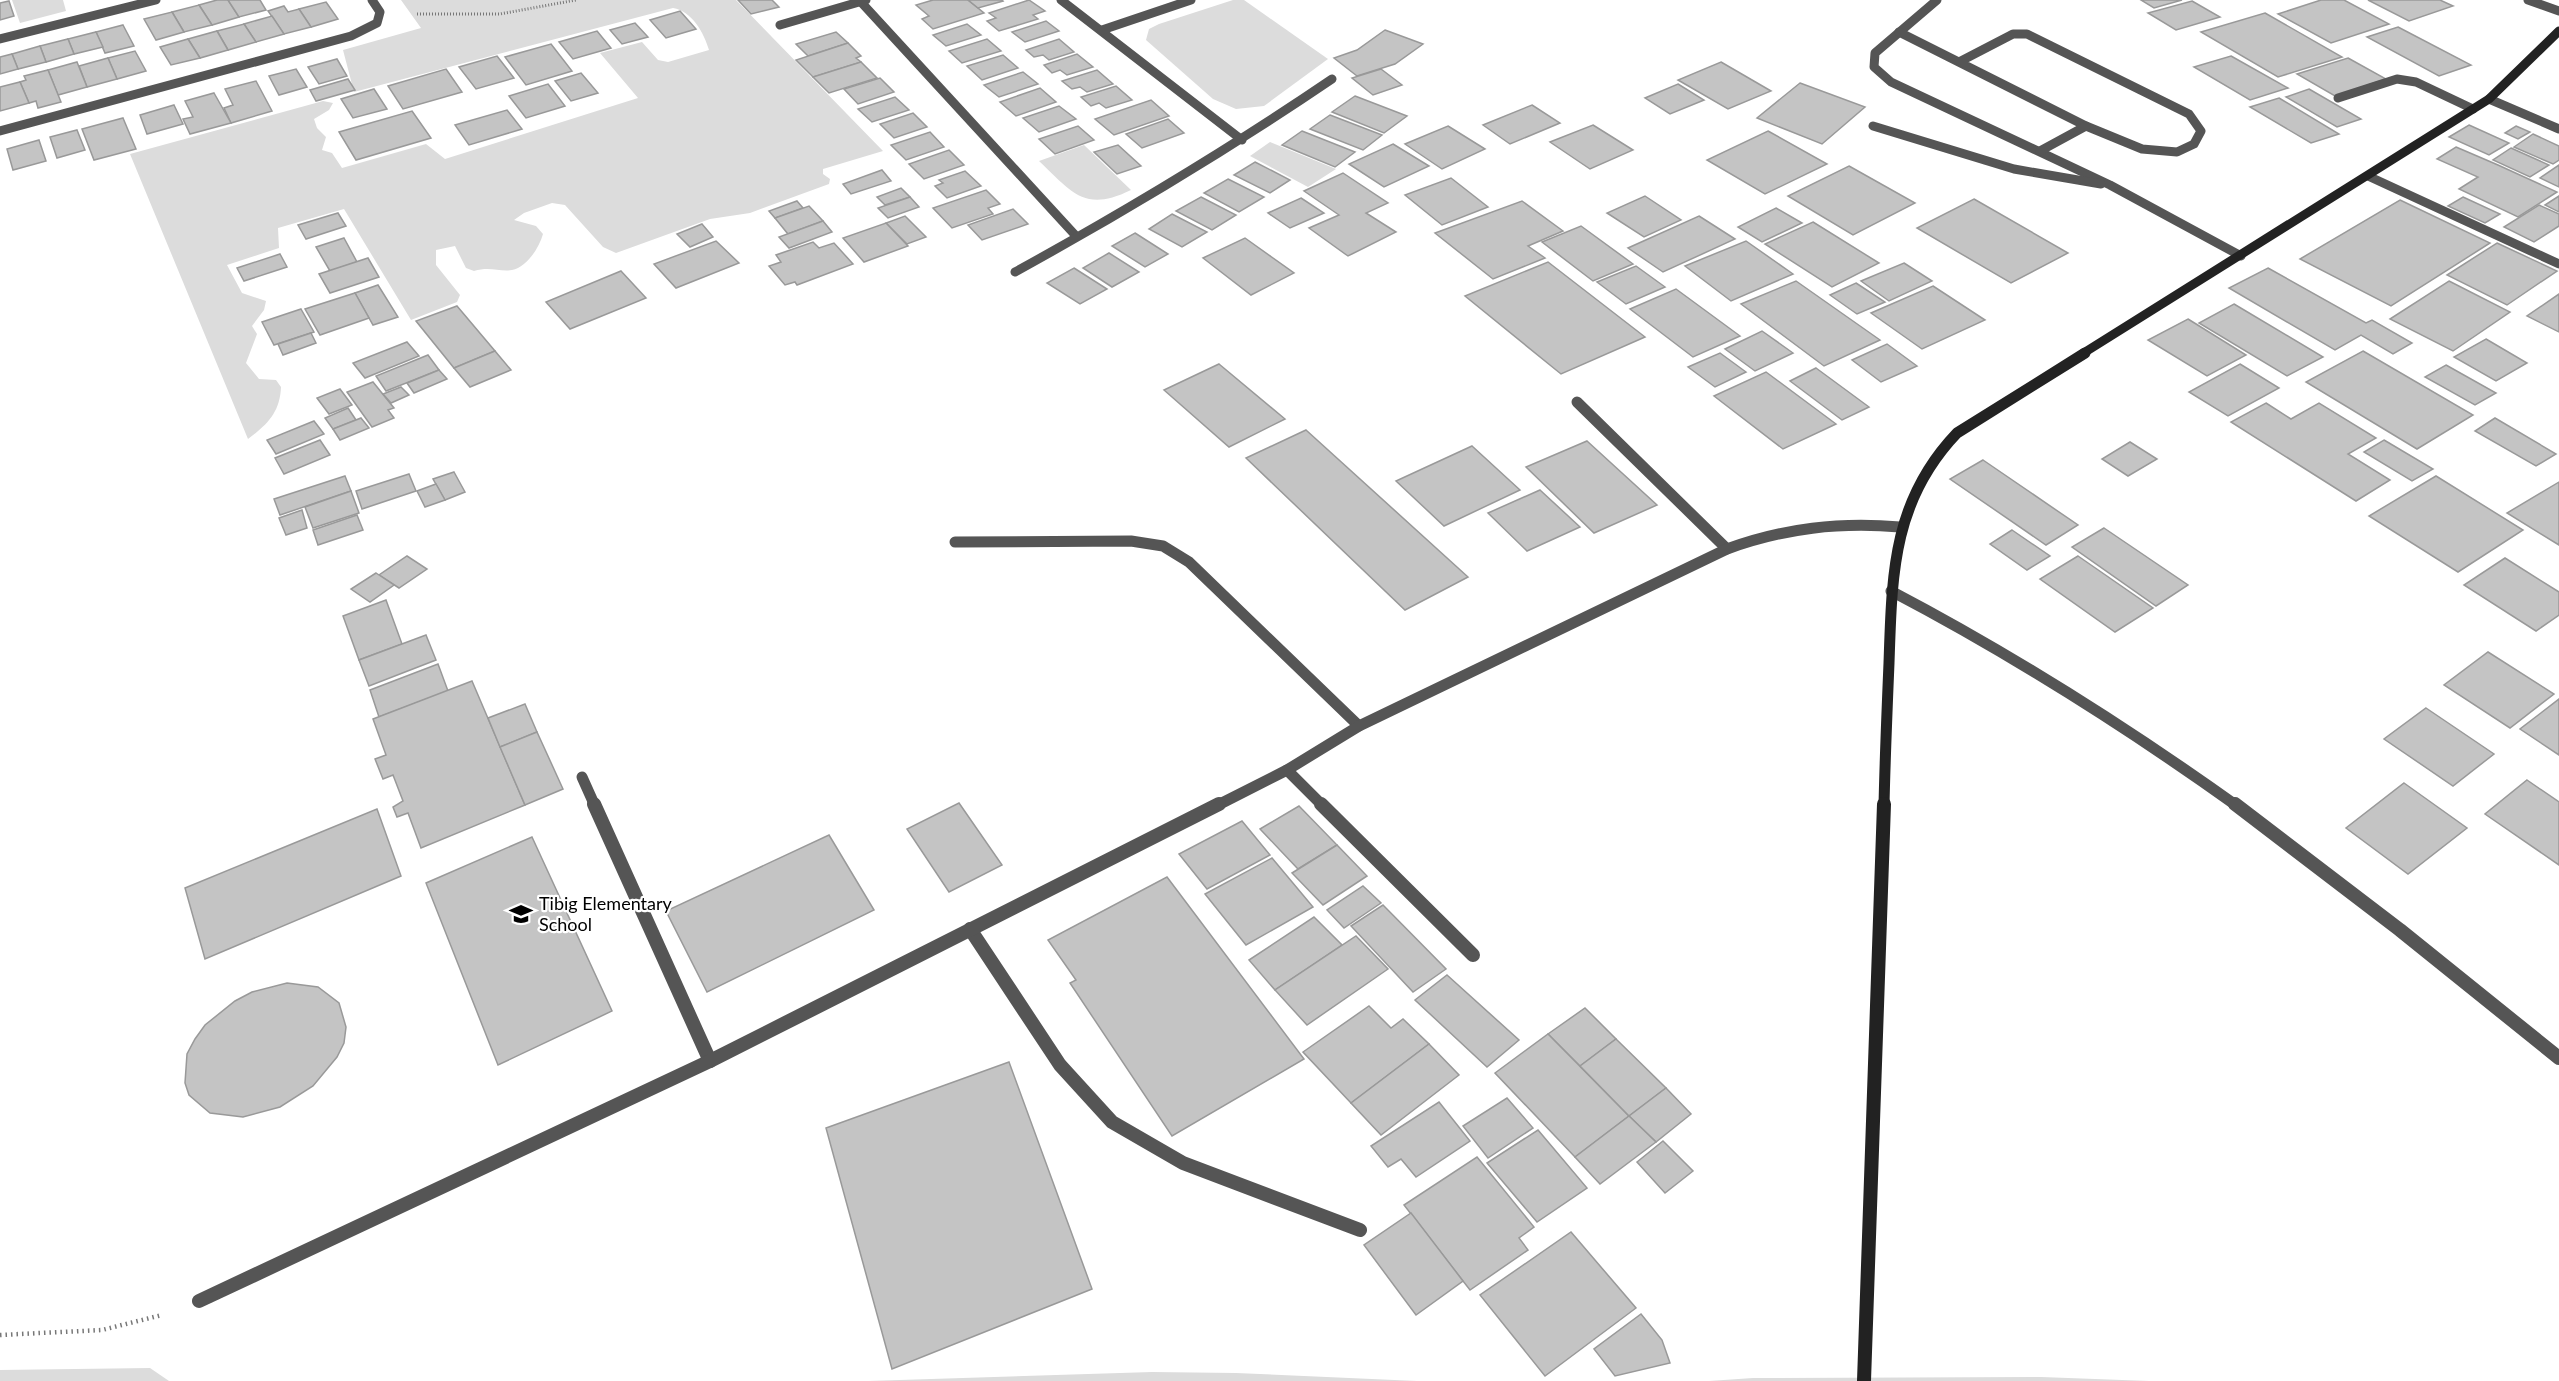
<svg xmlns="http://www.w3.org/2000/svg" width="2559" height="1381" font-family="Lato,sans-serif">
  <style>
    .green { fill: #dcdcdc }
    .building { fill: #c4c4c4; stroke: #999; stroke-width: 1.5 }
    .lines { fill: none; stroke-linecap: round; stroke-linejoin: round }
    .path-far1 { stroke: #777; stroke-width: 3; stroke-dasharray: 1 2; stroke-linecap: butt }
    .path { stroke: #777; stroke-width: 4.5; stroke-dasharray: 1.5 4; stroke-linecap: butt }
    .lane-far2 { stroke: #555; stroke-width: 9 }
    .lane-far1 { stroke: #555; stroke-width: 11 }
    .lane { stroke: #555; stroke-width: 14 }
    .street-far2 { stroke: #555; stroke-width: 9 }
    .street-far1 { stroke: #555; stroke-width: 11 }
    .street { stroke: #555; stroke-width: 14 }
    .secondary-far2 { stroke: #222; stroke-width: 9 }
    .secondary-far1 { stroke: #222; stroke-width: 11 }
    .secondary { stroke: #222; stroke-width: 14 }
    .labels { text-anchor: middle; stroke-width: 4.5; stroke-linejoin: round; paint-order: stroke }
    .poi-label { font-size: 18px; fill: #000; stroke: #fff; text-anchor: start }
  </style>
  <rect width="100%" height="100%" fill="#fff"/>
  <g class="green">
    <path d="M12 0H63L66 11 20 23Z"/>
    <path d="M401 0H736L883 151 823 169V174L830 179 829 184 750 213 710 219 616 253 603 247 565 205 552 203 524 213 514 220 536 226 543 234C539 248 527 267 512 270 499 272 490 266 474 271L466 268 455 246 436 250V265L460 295 457 302 411 320 344 209 278 228 279 248 227 265 242 293 266 301 264 310 252 326 257 334 246 363 259 379 276 380 281 387C280 412 268 424 248 439L130 154 323 101 333 103 329 110 314 119 317 128 326 137 322 150 332 153 342 168 426 144 445 159 638 98 600 53 642 42 658 60 668 62 709 50C704 33 692 11 673 8L354 92 343 50 421 28Z"/>
    <path d="M1233 0H1244L1328 59 1264 106 1236 109 1213 99 1146 40 1149 29 1159 24Z"/>
    <path d="M1270 142 1336 169 1308 187 1250 156Z"/>
    <path d="M1084 145 1131 190C1084 213 1072 192 1039 161Z"/>
    <path d="M150 1368 169 1381H0V1370Z"/>
    <path d="M1152 1372 1236 1373 1417 1381H868Z"/>
    <path d="M2041 1377 2149 1381H1709L1753 1378Z"/>
  </g>
  <g class="building">
    <path d="M217 0H228L239 17 212 25 199 5Z"/>
    <path d="M228 0H260L266 10 239 17Z"/>
    <path d="M738 0H772L779 7 751 14Z"/>
    <path d="M933 0H968L984 13 933 29 922 19 929 16 916 5Z"/>
    <path d="M968 0H1002L1003 1 978 8Z"/>
    <path d="M1029 0 1045 11 1033 15 1038 19 999 31 987 21 996 18 989 13Z"/>
    <path d="M2141 0H2182L2154 8Z"/>
    <path d="M2321 0H2344L2389 24 2331 43 2278 14Z"/>
    <path d="M2368 0H2440L2453 6 2409 21Z"/>
    <path d="M9 1 14 16 0 20V3Z"/>
    <path d="M2192 1 2220 17 2176 30 2148 13Z"/>
    <path d="M326 2 338 19 311 27 299 9Z"/>
    <path d="M199 5 212 25 184 32 172 12Z"/>
    <path d="M284 6 288 12 299 9 311 27 284 34 268 11Z"/>
    <path d="M680 11 696 29 666 38 650 20Z"/>
    <path d="M172 12 184 32 156 40 144 19Z"/>
    <path d="M2265 13 2342 57 2278 77 2201 32Z"/>
    <path d="M272 16 284 34 256 42 244 24Z"/>
    <path d="M1046 21 1059 31 1025 42 1012 32Z"/>
    <path d="M635 23 648 37 622 44 610 30Z"/>
    <path d="M244 24 256 42 228 50 217 31Z"/>
    <path d="M967 24 981 35 946 46 933 35Z"/>
    <path d="M123 25 134 46 105 53 96 32Z"/>
    <path d="M2398 27 2471 65 2439 76 2367 37Z"/>
    <path d="M1385 30 1423 44 1395 64 1357 76 1334 58 1357 50Z"/>
    <path d="M217 31 228 50 200 58 188 39Z"/>
    <path d="M597 31 611 48 573 59 559 42Z"/>
    <path d="M96 32 103 47 74 54 68 39Z"/>
    <path d="M836 32 848 43 808 56 796 44Z"/>
    <path d="M68 39 74 54 46 62 40 46Z"/>
    <path d="M188 39 200 58 171 65 160 47Z"/>
    <path d="M987 39 1001 51 962 63 949 51Z"/>
    <path d="M1059 39 1074 52 1049 60 1043 55 1034 57 1026 50Z"/>
    <path d="M848 43 861 56 856 58 861 62 813 77 796 60Z"/>
    <path d="M551 44 572 71 526 85 505 57Z"/>
    <path d="M40 46 46 62 18 69 12 54Z"/>
    <path d="M135 51 146 71 117 79 108 58Z"/>
    <path d="M12 54 18 69 0 74V57Z"/>
    <path d="M1077 54 1093 67 1067 75 1060 70 1052 73 1044 65Z"/>
    <path d="M1003 55 1018 68 982 80 967 66Z"/>
    <path d="M497 56 514 78 476 89 459 67Z"/>
    <path d="M2231 56 2288 88 2250 100 2194 67Z"/>
    <path d="M108 58 117 79 87 87 79 66Z"/>
    <path d="M2348 58 2386 79 2335 96 2297 74Z"/>
    <path d="M337 59 347 76 319 84 308 67Z"/>
    <path d="M77 62 87 87 58 95 48 70Z"/>
    <path d="M861 62 877 78 829 93 813 77Z"/>
    <path d="M1721 62 1771 91 1728 109 1678 80Z"/>
    <path d="M296 69 307 87 279 95 269 76Z"/>
    <path d="M446 69 462 92 403 109 388 86Z"/>
    <path d="M1381 69 1402 85 1373 95 1352 78Z"/>
    <path d="M48 70 61 102 38 108 36 101 29 103 20 82 26 80 24 76Z"/>
    <path d="M1097 70 1113 84 1087 92 1080 87 1072 89 1062 81Z"/>
    <path d="M1023 72 1038 84 999 97 984 85Z"/>
    <path d="M581 73 598 93 571 101 555 81Z"/>
    <path d="M880 78 894 92 858 104 844 89Z"/>
    <path d="M348 79 355 90 316 101 310 90Z"/>
    <path d="M256 81 272 111 231 123 224 108 233 105 225 89Z"/>
    <path d="M20 82 29 103 0 111V87Z"/>
    <path d="M1800 83 1865 107 1822 144 1757 118Z"/>
    <path d="M548 84 565 106 526 118 509 96Z"/>
    <path d="M1678 84 1704 100 1670 114 1645 98Z"/>
    <path d="M1116 86 1132 100 1106 108 1099 103 1091 106 1081 97Z"/>
    <path d="M1040 88 1056 102 1016 116 1000 102Z"/>
    <path d="M374 89 387 109 353 118 341 99Z"/>
    <path d="M2309 89 2361 119 2337 127 2286 97Z"/>
    <path d="M214 93 231 123 190 134 183 119 193 117 185 101Z"/>
    <path d="M1355 96 1407 116 1384 133 1332 112Z"/>
    <path d="M895 97 909 110 872 122 858 109Z"/>
    <path d="M2279 98 2339 134 2311 143 2250 107Z"/>
    <path d="M1151 100 1169 116 1114 135 1095 119Z"/>
    <path d="M174 105 183 124 147 134 140 115Z"/>
    <path d="M1532 105 1560 123 1510 144 1483 125Z"/>
    <path d="M1059 106 1076 119 1039 132 1023 118Z"/>
    <path d="M507 110 522 129 469 145 455 125Z"/>
    <path d="M412 111 431 138 356 160 339 132Z"/>
    <path d="M913 113 927 127 894 138 880 124Z"/>
    <path d="M1330 115 1382 135 1363 150 1310 129Z"/>
    <path d="M123 118 136 149 94 160 82 129Z"/>
    <path d="M1168 119 1184 133 1142 148 1126 134Z"/>
    <path d="M1593 125 1633 150 1590 169 1550 142Z"/>
    <path d="M2469 125 2509 143 2489 155 2449 137Z"/>
    <path d="M1078 126 1094 140 1055 154 1039 139Z"/>
    <path d="M1448 126 1485 149 1442 169 1405 144Z"/>
    <path d="M2516 126 2530 132 2518 139 2505 133Z"/>
    <path d="M77 130 85 150 57 158 50 137Z"/>
    <path d="M1302 131 1355 152 1335 167 1282 145Z"/>
    <path d="M1768 131 1827 164 1765 194 1707 160Z"/>
    <path d="M930 132 944 147 906 160 891 145Z"/>
    <path d="M2533 134 2559 146V160L2553 164 2514 147Z"/>
    <path d="M39 140 46 161 13 170 7 149Z"/>
    <path d="M1393 144 1429 166 1384 187 1349 164Z"/>
    <path d="M1118 145 1141 166 1117 174 1094 152Z"/>
    <path d="M2456 147 2498 165 2557 192 2518 217 2459 189 2478 177 2437 159Z"/>
    <path d="M2511 148 2549 165 2530 177 2493 160Z"/>
    <path d="M949 150 964 165 924 179 909 164Z"/>
    <path d="M1255 162 1290 180 1270 193 1234 175Z"/>
    <path d="M2559 165V187L2540 178Z"/>
    <path d="M1849 166 1915 203 1853 235 1788 196Z"/>
    <path d="M882 170 891 181 851 194 843 184Z"/>
    <path d="M965 171 981 186 947 198 935 186 943 183 939 180Z"/>
    <path d="M1343 173 1388 203 1366 213 1396 232 1348 256 1309 228 1339 215 1304 191Z"/>
    <path d="M1451 178 1488 207 1442 225 1405 195Z"/>
    <path d="M1228 179 1264 197 1239 212 1204 193Z"/>
    <path d="M901 188 910 197 885 205 877 197Z"/>
    <path d="M986 190 1000 204 988 208 993 214 952 228 933 208Z"/>
    <path d="M1645 196 1681 220 1644 237 1607 213Z"/>
    <path d="M2559 196V212L2545 205Z"/>
    <path d="M910 197 919 207 888 218 878 208Z"/>
    <path d="M1201 197 1236 215 1212 230 1176 211Z"/>
    <path d="M2463 197 2500 214 2485 223 2448 206Z"/>
    <path d="M1301 198 1324 213 1290 228 1268 213Z"/>
    <path d="M1974 199 2068 253 2011 283 1917 228Z"/>
    <path d="M2400 200 2490 243 2391 306 2300 259Z"/>
    <path d="M797 201 803 208 775 218 769 211Z"/>
    <path d="M1522 201 1563 231 1528 246 1545 258 1493 279 1435 233Z"/>
    <path d="M2539 205 2559 214V226L2534 242 2504 227Z"/>
    <path d="M809 206 823 221 788 234 775 218Z"/>
    <path d="M1776 208 1802 223 1762 242 1738 227Z"/>
    <path d="M1013 209 1028 224 982 240 968 225Z"/>
    <path d="M338 213 346 226 306 239 298 225Z"/>
    <path d="M1172 214 1207 232 1182 247 1149 229Z"/>
    <path d="M905 216 926 237 907 244 886 223Z"/>
    <path d="M1699 216 1735 239 1663 272 1628 248Z"/>
    <path d="M823 221 832 232 789 248 779 237Z"/>
    <path d="M1813 222 1879 263 1832 287 1765 244Z"/>
    <path d="M886 223 908 246 864 262 843 238Z"/>
    <path d="M702 224 713 237 690 247 677 234Z"/>
    <path d="M1581 226 1633 264 1593 281 1542 242Z"/>
    <path d="M1135 233 1168 254 1145 267 1112 246Z"/>
    <path d="M344 238 357 262 330 271 316 247Z"/>
    <path d="M1245 238 1294 273 1251 295 1203 258Z"/>
    <path d="M716 241 739 263 676 288 654 264Z"/>
    <path d="M1746 241 1793 274 1731 301 1685 266Z"/>
    <path d="M813 242 819 248 834 243 853 264 797 285 795 282 785 285 769 266 781 262 776 255Z"/>
    <path d="M2497 243 2557 271 2507 305 2447 275Z"/>
    <path d="M1109 253 1139 272 1112 287 1083 268Z"/>
    <path d="M280 254 287 267 244 281 237 268Z"/>
    <path d="M368 258 379 277 330 293 319 274Z"/>
    <path d="M1548 262 1645 337 1561 374 1465 296Z"/>
    <path d="M1904 263 1932 281 1889 301 1861 281Z"/>
    <path d="M1636 266 1665 287 1626 304 1597 282Z"/>
    <path d="M1074 268 1107 289 1080 304 1047 283Z"/>
    <path d="M2268 268 2366 323 2372 320 2412 343 2393 354 2361 335 2335 350 2229 288Z"/>
    <path d="M621 271 646 298 570 329 546 302Z"/>
    <path d="M1796 281 1880 340 1824 366 1741 304Z"/>
    <path d="M2449 281 2510 312 2453 351 2390 319Z"/>
    <path d="M1856 283 1885 302 1857 314 1830 295Z"/>
    <path d="M378 285 398 317 373 325 355 293Z"/>
    <path d="M1933 286 1985 320 1922 349 1871 313Z"/>
    <path d="M1676 289 1740 336 1693 357 1630 309Z"/>
    <path d="M355 293 369 318 320 335 305 309Z"/>
    <path d="M2559 294V332L2527 316Z"/>
    <path d="M2234 304 2323 357 2287 376 2199 323Z"/>
    <path d="M457 306 495 351 454 368 416 321Z"/>
    <path d="M301 309 314 332 274 345 262 322Z"/>
    <path d="M2188 319 2246 355 2207 376 2148 340Z"/>
    <path d="M1762 331 1793 353 1755 371 1725 349Z"/>
    <path d="M311 333 316 343 283 355 278 344Z"/>
    <path d="M2486 339 2527 363 2496 381 2454 357Z"/>
    <path d="M407 342 419 356 365 378 353 363Z"/>
    <path d="M1887 344 1917 366 1881 382 1852 360Z"/>
    <path d="M495 351 511 370 470 387 454 368Z"/>
    <path d="M2363 351 2473 415 2417 449 2306 382Z"/>
    <path d="M1720 353 1746 372 1715 387 1688 367Z"/>
    <path d="M428 355 439 370 386 391 376 376Z"/>
    <path d="M1219 364 1285 419 1229 447 1164 390Z"/>
    <path d="M2240 364 2279 388 2228 416 2189 392Z"/>
    <path d="M2446 365 2496 393 2475 405 2425 377Z"/>
    <path d="M1816 368 1869 407 1842 420 1790 381Z"/>
    <path d="M439 370 447 379 414 393 407 383Z"/>
    <path d="M1766 372 1836 424 1783 449 1714 396Z"/>
    <path d="M373 382 394 408 388 410 394 418 372 427 347 392Z"/>
    <path d="M401 387 409 395 391 403 383 394Z"/>
    <path d="M340 389 352 405 329 414 317 398Z"/>
    <path d="M2266 403 2291 419 2319 403 2376 438 2348 454 2390 480 2356 501 2231 422Z"/>
    <path d="M348 408 356 420 333 429 325 418Z"/>
    <path d="M361 418 369 428 340 440 333 429Z"/>
    <path d="M2495 418 2556 454 2536 466 2475 431Z"/>
    <path d="M314 421 324 434 276 454 267 440Z"/>
    <path d="M1306 430 1468 577 1405 610 1246 458Z"/>
    <path d="M320 440 330 455 284 474 275 458Z"/>
    <path d="M2384 440 2433 469 2412 481 2364 452Z"/>
    <path d="M1587 441 1657 505 1594 533 1526 467Z"/>
    <path d="M2130 442 2157 459 2128 476 2102 459Z"/>
    <path d="M1472 446 1520 490 1444 526 1396 481Z"/>
    <path d="M1983 460 2078 525 2046 545 1950 479Z"/>
    <path d="M454 472 465 492 445 500 433 479Z"/>
    <path d="M409 474 416 491 362 509 356 491Z"/>
    <path d="M345 476 351 491 280 515 274 499Z"/>
    <path d="M2436 476 2523 530 2458 572 2369 516Z"/>
    <path d="M2559 482V545L2507 513Z"/>
    <path d="M436 484 445 500 425 507 417 491Z"/>
    <path d="M1540 490 1580 527 1527 551 1488 513Z"/>
    <path d="M351 491 359 513 313 528 305 507Z"/>
    <path d="M302 510 307 528 286 535 279 518Z"/>
    <path d="M357 515 363 530 318 545 313 530Z"/>
    <path d="M2104 528 2188 585 2156 606 2072 547Z"/>
    <path d="M2012 530 2050 556 2027 570 1990 544Z"/>
    <path d="M407 556 427 569 399 588 379 575Z"/>
    <path d="M2078 556 2153 608 2115 632 2040 579Z"/>
    <path d="M2505 558 2559 592V615L2536 631 2464 585Z"/>
    <path d="M376 573 394 585 370 602 351 589Z"/>
    <path d="M386 600 402 644 359 660 343 616Z"/>
    <path d="M426 635 436 660 369 686 359 660Z"/>
    <path d="M2488 652 2554 694 2510 728 2444 685Z"/>
    <path d="M438 664 448 691 379 717 370 690Z"/>
    <path d="M472 681 525 805 421 848 408 813 397 817 393 807 403 801 393 775 383 779 375 759 386 755 373 719Z"/>
    <path d="M2559 699V755L2520 729Z"/>
    <path d="M525 704 537 732 500 747 488 718Z"/>
    <path d="M2426 708 2494 754 2453 786 2384 739Z"/>
    <path d="M537 732 563 789 525 805 500 747Z"/>
    <path d="M2527 780 2559 802V865L2485 814Z"/>
    <path d="M2404 783 2467 828 2408 874 2346 828Z"/>
    <path d="M959 803 1002 865 949 892 907 829Z"/>
    <path d="M1299 806 1337 845 1298 869 1260 829Z"/>
    <path d="M377 809 401 876 205 959 185 888Z"/>
    <path d="M1242 821 1270 855 1207 889 1179 854Z"/>
    <path d="M829 835 874 910 707 992 666 911Z"/>
    <path d="M532 837 612 1011 498 1065 426 883Z"/>
    <path d="M1337 845 1367 876 1323 905 1292 873Z"/>
    <path d="M1272 858 1313 907 1246 945 1205 894Z"/>
    <path d="M1167 877 1304 1059 1172 1136 1070 983 1076 980 1048 940Z"/>
    <path d="M1363 886 1381 903 1344 928 1327 910Z"/>
    <path d="M1383 905 1446 969 1413 992 1351 926Z"/>
    <path d="M1314 917 1342 945 1275 990 1249 960Z"/>
    <path d="M1356 936 1388 969 1307 1025 1275 990Z"/>
    <path d="M1447 975 1519 1040 1487 1067 1415 1000Z"/>
    <path d="M287 983 318 987 339 1003 346 1027 344 1043 337 1057 313 1086 280 1107 243 1117 210 1113 189 1095 185 1083 187 1054 195 1039 205 1025 235 1001 252 992Z"/>
    <path d="M1369 1006 1391 1028 1403 1019 1429 1044 1351 1103 1303 1052Z"/>
    <path d="M1585 1008 1616 1039 1580 1066 1548 1034Z"/>
    <path d="M1548 1034 1629 1116 1575 1157 1495 1073Z"/>
    <path d="M1616 1039 1666 1088 1629 1116 1580 1066Z"/>
    <path d="M1429 1044 1459 1075 1381 1135 1351 1103Z"/>
    <path d="M1009 1062 1092 1289 892 1369 826 1128Z"/>
    <path d="M1666 1088 1691 1114 1656 1142 1629 1116Z"/>
    <path d="M1507 1098 1533 1128 1488 1158 1463 1126Z"/>
    <path d="M1439 1102 1470 1141 1416 1177 1401 1159 1388 1167 1371 1146Z"/>
    <path d="M1629 1116 1656 1142 1600 1184 1575 1157Z"/>
    <path d="M1538 1130 1587 1188 1537 1222 1487 1163Z"/>
    <path d="M1663 1141 1693 1171 1665 1193 1637 1162Z"/>
    <path d="M1477 1157 1534 1227 1519 1238 1528 1250 1470 1290 1404 1205Z"/>
    <path d="M1411 1213 1463 1281 1416 1315 1364 1245Z"/>
    <path d="M1571 1232 1636 1308 1545 1376 1480 1295Z"/>
    <path d="M1641 1314 1662 1340 1670 1363 1615 1376 1594 1349Z"/>
  </g>
  <g class="lines">
    <path class="path-far1" d="M417 14H500L576 0"/>
    <path class="path" d="M0 1335 102 1330 162 1315"/>
    <g class="lane-far2">
      <path d="M1937 0 1875 53 1874 67 1891 82 2110 185 2241 256"/>
      <path d="M2528 0 2559 11"/>
      <path d="M1899 32 2086 126 2142 149 2177 152 2194 144 2201 131 2189 114 2027 34H2013L1959 62"/>
      <path d="M2338 98 2397 79 2416 82 2473 109"/>
      <path d="M1873 126 2014 169 2101 184"/>
      <path d="M2040 151 2086 126"/>
    </g>
    <g class="lane-far1">
      <path d="M955 542 1131 541 1163 546 1189 562 1359 726"/>
      <path d="M1287 770 1323 806"/>
      <path d="M582 777 595 806"/>
    </g>
    <g class="lane">
      <path d="M594 804 710 1061"/>
      <path d="M1321 804 1473 955"/>
    </g>
    <g class="street-far2">
      <path d="M1061 0 1242 140"/>
      <path d="M860 1 1076 236"/>
      <path d="M780 25 866 0"/>
      <path d="M1102 30 1191 0"/>
      <path d="M0 39 156 0"/>
      <path d="M2489 99 2559 129"/>
      <path d="M0 131 351 36 377 23 380 12 372 0"/>
      <path d="M2368 176 2559 264"/>
      <path d="M1015 272C1124 212 1229 149 1332 79"/>
    </g>
    <g class="street-far1">
      <path d="M1577 402 1727 549"/>
      <path d="M1891 591C2013 655 2125 726 2237 806"/>
      <path d="M1216 806 1287 770 1359 726 1727 549C1785 528 1839 522 1900 527"/>
    </g>
    <g class="street">
      <path d="M2235 804 2400 930 2559 1058"/>
      <path d="M970 929 1060 1065 1112 1122 1183 1163 1360 1230"/>
      <path d="M199 1301 710 1061 1219 804"/>
    </g>
    <path class="secondary-far2" d="M2082 354 2489 99 2559 31"/>
    <path class="secondary-far1" d="M1884 806C1885 758 1887 711 1889 663 1892 575 1892 501 1957 433L2085 353"/>
    <path class="secondary" d="M1864 1381 1884 804"/>
  </g>
  <defs>
    <g id="school-bare" transform="scale(1.8)"><path d="M0-5L7-2L0 1L-7-2ZM-4 1L0 2.5L4 1V4Q0 6-4 4Z" fill="#000" stroke="#fff" stroke-width="2.5" paint-order="stroke"/></g>
  </defs>
  <g fill-rule="evenodd">
    <use href="#school-bare" x="521" y="914"/>
  </g>
  <g class="labels">
    <g class="poi-label">
      <text x="539" y="910">Tibig Elementary<tspan x="539" dy="21">School</tspan></text>
    </g>
  </g>
</svg>
